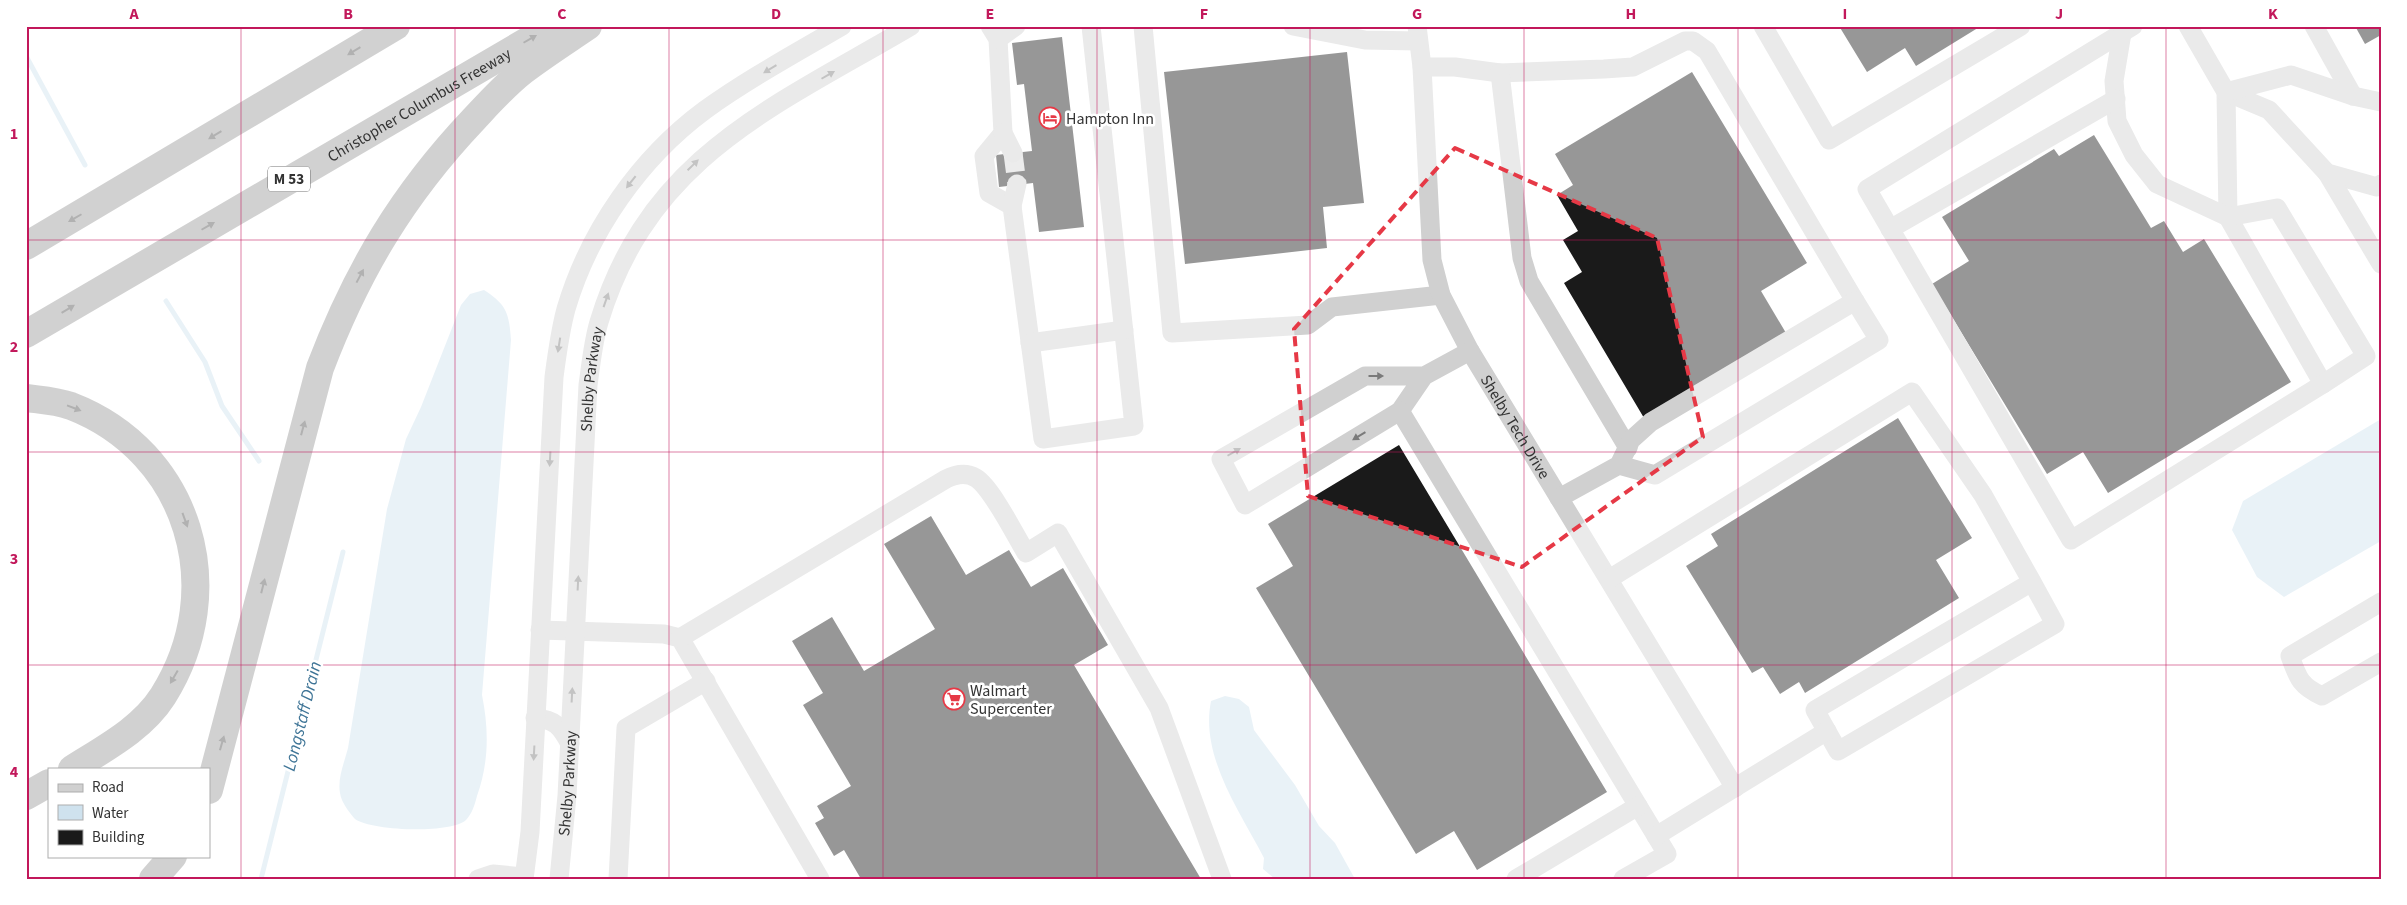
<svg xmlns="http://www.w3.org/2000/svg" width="2407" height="905" font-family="'Source Sans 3',sans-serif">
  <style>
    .water { fill: #cfe2ee }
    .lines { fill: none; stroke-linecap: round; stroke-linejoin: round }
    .stream { stroke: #cfe2ee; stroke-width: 5 }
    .building { fill: #1a1a1a }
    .minor-tunnel { stroke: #d6d6d6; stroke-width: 19; stroke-dasharray: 19 9; stroke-linecap: butt }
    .minor { stroke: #d0d0d0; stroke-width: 19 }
    .highway { stroke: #9a9a9a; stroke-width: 28 }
    .oneway { fill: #525252 }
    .oneway2 { fill: #7a7a7a }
    .marked { fill: none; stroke: #e63946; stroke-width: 4; stroke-dasharray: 10 6; stroke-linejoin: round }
    .grid { fill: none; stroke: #c2185b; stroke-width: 1; stroke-opacity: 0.55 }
    .labels { text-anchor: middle; stroke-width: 5; stroke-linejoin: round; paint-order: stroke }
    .shield { fill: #fff; stroke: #707070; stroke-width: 1 }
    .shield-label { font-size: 15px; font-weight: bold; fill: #333 }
    .street-label { font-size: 16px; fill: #333; stroke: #fff }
    .poi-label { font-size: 16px; fill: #333; stroke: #fff; text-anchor: start }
    .water-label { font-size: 18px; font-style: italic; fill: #3f7597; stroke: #fff }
    .neatline { fill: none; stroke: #c2185b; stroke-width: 2 }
    .grid-label { font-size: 16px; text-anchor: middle; font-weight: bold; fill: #c2185b }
  </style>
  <rect width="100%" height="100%" fill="#fff"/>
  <g class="water">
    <path d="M484 290C507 305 509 313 511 340L482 695C489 730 489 762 477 796 475 804 472 814 466 820 451 834 371 831 355 819 351 815 344 805 342 800 335 783 344 764 348 748L387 509 406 439 421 407 461 305 470 294Z"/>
    <path d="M2381 419V541L2284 597 2257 577 2232 530 2243 501Z"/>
    <path d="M1225 696 1239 699 1249 707 1254 730 1295 785 1319 826 1335 843 1355 879H1275L1263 869 1264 858C1239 810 1200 756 1211 701Z"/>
  </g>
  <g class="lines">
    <g class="stream">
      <path d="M26 56 85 165"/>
      <path d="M166 301 205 362 222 406 259 461"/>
      <path d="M261 879 343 552"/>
    </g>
  </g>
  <g class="building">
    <path d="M1839 26H1981L1916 66 1905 48 1867 72Z"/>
    <path d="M2355 26H2381V35L2365 44Z"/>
    <path d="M1062 37 1084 227 1039 232 1033 183 999 187 996 155 1032 151 1024 84 1017 85 1012 43Z"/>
    <path d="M1347 52 1364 203 1323 207 1327 248 1185 264 1164 72Z"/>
    <path d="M1692 72 1807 263 1761 291 1786 333 1644 418 1564 283 1582 272 1563 240 1578 231 1557 195 1573 185 1555 154Z"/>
    <path d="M2094 135 2151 228 2164 221 2183 252 2204 239 2291 382 2108 493 2083 452 2047 474 1932 284 1969 261 1942 217 2054 149 2059 156Z"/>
    <path d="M1898 418 1972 538 1936 560 1959 598 1805 693 1799 682 1780 694 1763 667 1752 673 1686 566 1718 546 1711 534Z"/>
    <path d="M1399 445 1607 792 1477 870 1454 831 1416 854 1256 588 1293 566 1268 524Z"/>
    <path d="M931 516 966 575 1009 550 1031 587 1063 568 1108 645 1074 665 1201 879H861L844 850 834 856 815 823 824 818 817 806 851 786 803 705 823 693 792 641 832 617 864 671 935 629 884 544Z"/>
  </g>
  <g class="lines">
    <path class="minor-tunnel" d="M1013 153 1017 184"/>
    <g class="minor">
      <path d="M990 26 998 39 1003 133 984 156 989 193 1012 206 1043 439 1134 426 1091 26"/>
      <path d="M1143 26 1172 333 1308 325 1332 307 1441 295"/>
      <path d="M1293 26 1365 40 1418 41"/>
      <path id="s1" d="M1417 26 1422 67 1432 260 1441 295 1470 351 1735 788"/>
      <path d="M1763 26 1829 140 2021 26"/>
      <path d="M2133 26 1867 189 2071 540 2323 384 2228 217 2226 92 2188 26"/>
      <path d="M2314 26 2353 96"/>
      <path d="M2122 33 2114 81 2117 121 2134 155 2157 184 2228 217 2277 208 2366 356 2323 384"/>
      <path d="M998 39 1016 26"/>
      <path d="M1422 67H1455L1500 73 1604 69 1633 67 1685 41H1693L1707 51 1855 301"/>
      <path d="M1500 73 1522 258 1529 281 1628 448"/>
      <path d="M2226 92 2269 110 2327 173 2377 187 2381 184"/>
      <path d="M2226 92 2291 75 2353 96 2381 102"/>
      <path d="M1003 133 1013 153"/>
      <path d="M2327 173 2381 264"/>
      <path d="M1012 206 1017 184"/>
      <path d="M1890 229 2116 99"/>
      <path d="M1030 343 1124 330"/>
      <path d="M1424 376H1365L1221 459 1245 505 1400 411 1424 376 1470 351"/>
      <path d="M1400 411 1667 854 1623 879"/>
      <path d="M1559 498 1619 465 1655 475 1879 340 1855 301 1651 422 1631 440 1619 465"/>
      <path d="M1609 579 1912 392 1983 495 2032 582 1815 710 1838 751 2055 624 2032 582"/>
      <path d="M2381 602 2290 656C2298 678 2300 686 2322 696L2381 662"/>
      <path d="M540 630 664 634 680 638 820 879"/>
      <path d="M680 638 946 479C956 474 966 472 976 478 992 488 1015 535 1026 553L1058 533 1159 708 1222 879"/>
      <path d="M535 718C555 719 561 727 570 744"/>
      <path d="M1656 836 1827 731"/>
      <path d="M478 879 493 874 524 877"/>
      <path d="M524 879 530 832 554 377C557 354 560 331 566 309 589 231 640 158 705 110 748 79 796 53 842 26"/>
      <path id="s2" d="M559 879 567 796 588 385C591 364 593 342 599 322 649 156 774 107 911 26"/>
      <path d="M618 879 626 728 706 681"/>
      <path d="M1516 879 1638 806"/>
    </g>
    <g class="highway">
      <path d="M26 246 396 26"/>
      <path id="s3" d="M26 334 553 26"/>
      <path d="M26 398C41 400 57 401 71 406 190 452 230 590 163 696 142 729 105 748 72 769"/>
      <path d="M209 790 320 368C357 271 402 195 474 119 489 103 505 85 523 71 544 55 566 41 588 26"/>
      <path d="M26 796 49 783"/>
      <path d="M153 879 173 856"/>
    </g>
  </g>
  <defs><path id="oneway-solid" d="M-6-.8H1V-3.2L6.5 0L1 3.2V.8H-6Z" transform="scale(1.25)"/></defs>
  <g class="oneway">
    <use href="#oneway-solid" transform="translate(530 39) rotate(-30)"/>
    <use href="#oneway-solid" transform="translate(354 51) rotate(149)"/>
    <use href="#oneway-solid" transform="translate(215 135) rotate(149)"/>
    <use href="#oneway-solid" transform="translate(75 218) rotate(150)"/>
    <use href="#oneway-solid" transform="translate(208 226) rotate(-30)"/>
    <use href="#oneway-solid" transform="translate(360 276) rotate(-62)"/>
    <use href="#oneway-solid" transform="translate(68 309) rotate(-31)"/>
    <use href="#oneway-solid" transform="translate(74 408) rotate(21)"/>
    <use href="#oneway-solid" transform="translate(303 428) rotate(-75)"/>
    <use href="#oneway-solid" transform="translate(185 520) rotate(70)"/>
    <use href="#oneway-solid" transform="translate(263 586) rotate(-76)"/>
    <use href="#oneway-solid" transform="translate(174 677) rotate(120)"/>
    <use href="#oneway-solid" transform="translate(222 743) rotate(-74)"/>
  </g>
  <g class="oneway2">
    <use href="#oneway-solid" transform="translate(770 69) rotate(149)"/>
    <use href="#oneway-solid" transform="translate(828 75) rotate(-30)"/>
    <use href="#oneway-solid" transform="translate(693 165) rotate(-44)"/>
    <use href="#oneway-solid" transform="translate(631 182) rotate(128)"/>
    <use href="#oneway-solid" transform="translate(606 300) rotate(-71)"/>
    <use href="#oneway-solid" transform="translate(559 345) rotate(99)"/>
    <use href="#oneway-solid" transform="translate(1376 376)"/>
    <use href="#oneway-solid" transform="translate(1359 436) rotate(149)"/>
    <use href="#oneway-solid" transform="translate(1234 452) rotate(-30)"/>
    <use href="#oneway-solid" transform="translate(550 459) rotate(93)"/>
    <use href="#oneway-solid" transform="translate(578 583) rotate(-87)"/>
    <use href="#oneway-solid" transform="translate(572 695) rotate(-87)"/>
    <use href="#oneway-solid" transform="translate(534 753) rotate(93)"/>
  </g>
  <path d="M0 0H2407V905H0ZM1455 148 1657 238 1703 437 1522 567 1308 496 1294 329Z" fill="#fff" fill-opacity=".55" fill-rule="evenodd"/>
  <path class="marked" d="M1455 148 1657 238 1703 437 1522 567 1308 496 1294 329Z"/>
  <path class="grid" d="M241 26V879M455 26V879M669 26V879M883 26V879M1097 26V879M1310 26V879M1524 26V879M1738 26V879M1952 26V879M2166 26V879M26 240H2381M26 452H2381M26 665H2381"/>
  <defs>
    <g id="hotel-ring" transform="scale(1.125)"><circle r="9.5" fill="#fff" stroke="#e63946" stroke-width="1.5"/><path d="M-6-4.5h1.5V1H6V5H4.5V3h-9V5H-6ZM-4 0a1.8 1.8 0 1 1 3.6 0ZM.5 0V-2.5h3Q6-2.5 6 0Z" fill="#e63946"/></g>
    <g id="supermarket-ring" transform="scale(1.125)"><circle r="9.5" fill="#fff" stroke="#e63946" stroke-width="1.5"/><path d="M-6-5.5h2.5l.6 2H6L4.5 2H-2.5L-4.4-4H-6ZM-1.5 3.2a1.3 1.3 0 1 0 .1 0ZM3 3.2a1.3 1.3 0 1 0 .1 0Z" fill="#e63946"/></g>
  </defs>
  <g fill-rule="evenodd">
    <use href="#hotel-ring" x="1050" y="118"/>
    <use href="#supermarket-ring" x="954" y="699"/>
  </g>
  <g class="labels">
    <rect class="shield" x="268" y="166.5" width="42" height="25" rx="4"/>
    <g class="shield-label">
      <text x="289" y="184">M 53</text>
    </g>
    <g class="street-label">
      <text dy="6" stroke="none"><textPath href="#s3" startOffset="455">Christopher Columbus Freeway</textPath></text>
      <text dy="6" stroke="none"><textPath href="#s2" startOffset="501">Shelby Parkway</textPath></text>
      <text dy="6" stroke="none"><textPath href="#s1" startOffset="422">Shelby Tech Drive</textPath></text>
      <text dy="6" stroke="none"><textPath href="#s2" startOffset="96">Shelby Parkway</textPath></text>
    </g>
    <g class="poi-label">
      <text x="1066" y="124">Hampton Inn</text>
      <text x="970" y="696">Walmart<tspan x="970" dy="18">Supercenter</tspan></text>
    </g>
    <g class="water-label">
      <text transform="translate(302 716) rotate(-76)" y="6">Longstaff Drain</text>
    </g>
  </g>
  <rect width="2407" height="905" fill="none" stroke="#ffffff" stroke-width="55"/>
  <rect x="48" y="768" width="162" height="90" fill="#ffffff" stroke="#adadad"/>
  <rect x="58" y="784" width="25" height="8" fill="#d0d0d0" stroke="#adadad"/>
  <text x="92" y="792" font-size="15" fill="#333333">Road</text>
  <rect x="58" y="805" width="25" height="15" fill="#cfe2ee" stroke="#adadad"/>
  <text x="92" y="818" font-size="15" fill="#333333">Water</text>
  <rect x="58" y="830" width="25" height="15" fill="#1a1a1a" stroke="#adadad"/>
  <text x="92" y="842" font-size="15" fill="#333333">Building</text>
  <rect x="28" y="28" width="2352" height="850" class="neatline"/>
  <g class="grid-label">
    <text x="134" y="19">A</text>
    <text x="348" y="19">B</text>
    <text x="562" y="19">C</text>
    <text x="776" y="19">D</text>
    <text x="990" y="19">E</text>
    <text x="1204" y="19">F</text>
    <text x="1417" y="19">G</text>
    <text x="1631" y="19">H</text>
    <text x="1845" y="19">I</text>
    <text x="2059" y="19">J</text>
    <text x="2273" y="19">K</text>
    <text x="14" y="139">1</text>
    <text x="14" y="352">2</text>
    <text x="14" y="564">3</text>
    <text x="14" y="777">4</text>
  </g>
</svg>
